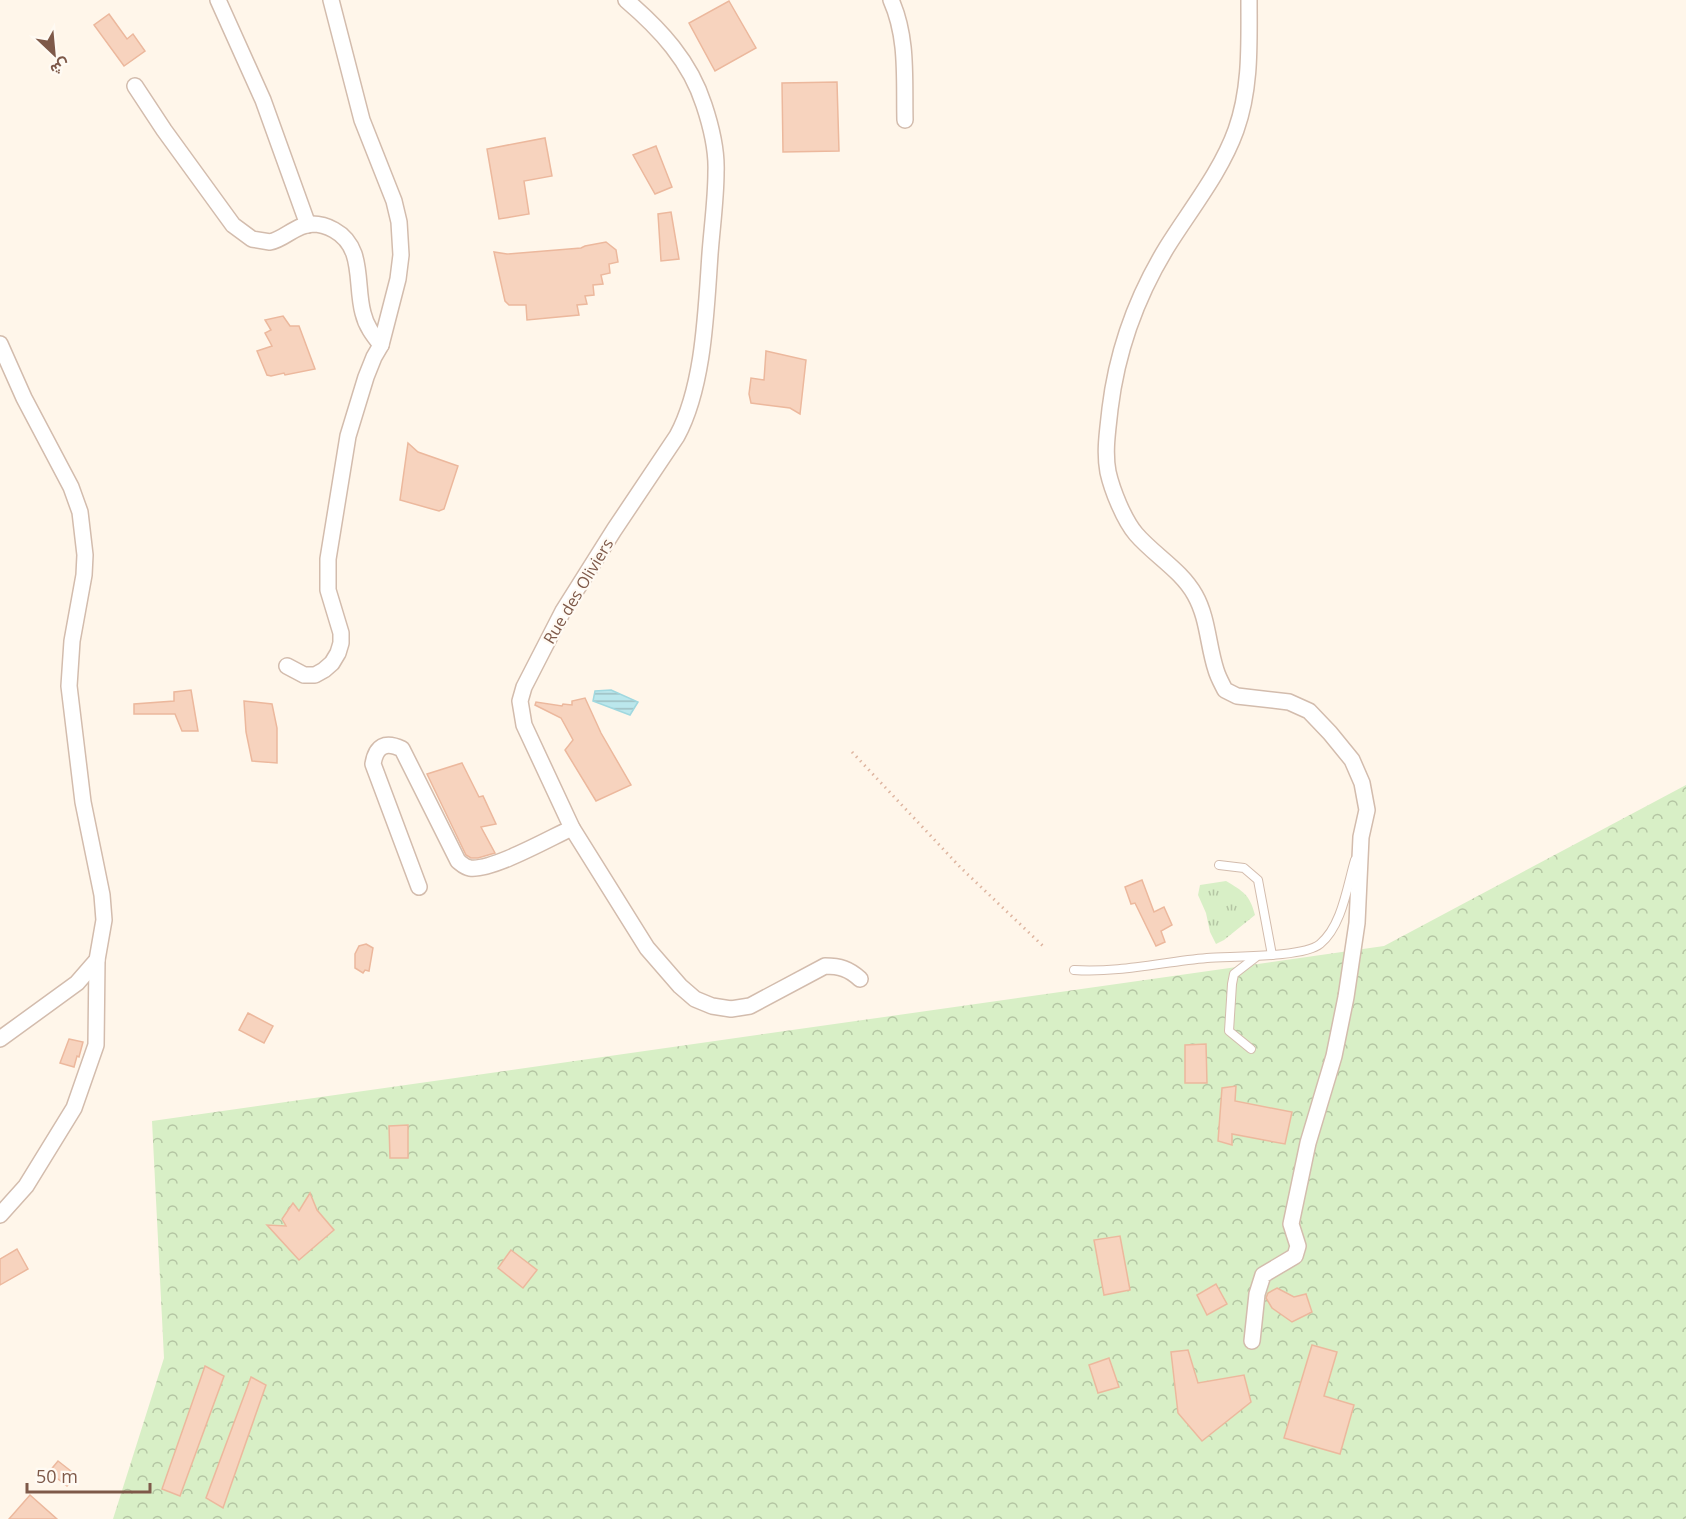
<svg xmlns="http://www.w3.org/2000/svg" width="1686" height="1519" font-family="'Open Sans',Vazirmatn,sans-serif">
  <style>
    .grass { fill: url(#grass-tufts) }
    .forest { fill: url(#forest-crowns) }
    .water { fill: url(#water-rules); stroke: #a0d8df; stroke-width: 1.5 }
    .building { fill: #f7d3be; stroke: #ecb89d; stroke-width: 1.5 }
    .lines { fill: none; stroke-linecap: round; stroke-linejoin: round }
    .service-casing { stroke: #d3bcad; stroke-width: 10 }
    .minor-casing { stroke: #d3bcad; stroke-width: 18 }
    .path { stroke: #deb5a0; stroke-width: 3; stroke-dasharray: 1.5 4.5; stroke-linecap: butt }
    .service { stroke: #fff; stroke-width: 8 }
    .minor { stroke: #fff; stroke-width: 15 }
    .labels { text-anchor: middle; stroke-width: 4.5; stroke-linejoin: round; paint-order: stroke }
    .street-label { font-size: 16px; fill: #7e5949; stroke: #fffaf3 }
  </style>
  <defs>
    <pattern id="grass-tufts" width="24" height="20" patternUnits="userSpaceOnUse" patternTransform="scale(1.5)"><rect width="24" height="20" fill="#d8efc6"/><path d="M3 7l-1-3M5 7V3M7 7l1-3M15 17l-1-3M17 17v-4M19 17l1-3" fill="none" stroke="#b4c5a3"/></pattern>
    <pattern id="forest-crowns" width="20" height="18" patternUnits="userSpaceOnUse" patternTransform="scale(1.5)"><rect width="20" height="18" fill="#d8efc6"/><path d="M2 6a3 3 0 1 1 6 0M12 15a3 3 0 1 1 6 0" fill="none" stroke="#b4c5a3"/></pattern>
    <pattern id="water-rules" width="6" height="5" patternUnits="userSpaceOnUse" patternTransform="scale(1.5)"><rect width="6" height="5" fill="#bbe7ec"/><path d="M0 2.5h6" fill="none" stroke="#9dbec1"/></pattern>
  </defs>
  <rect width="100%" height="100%" fill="#fff6ea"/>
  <path class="grass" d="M1226 881C1243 891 1250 895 1255 915L1224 940 1216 944 1210 932 1206 913 1198 895 1200 885Z"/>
  <path class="forest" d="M1686 785V1519H113L164 1358 152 1121 1384 946Z"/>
  <path class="water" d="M611 690 638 702 630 715 593 701 595 691Z"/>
  <g class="building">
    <path d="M729 1 756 48 715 71 689 23Z"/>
    <path d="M109 14 127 39 133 34 145 51 124 66 94 25Z"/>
    <path d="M837 82 839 151 783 152 782 83Z"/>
    <path d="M545 138 552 176 524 181 529 214 499 219 487 149Z"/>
    <path d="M656 146 672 187 655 194 633 155Z"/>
    <path d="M671 212 679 259 661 261 658 214Z"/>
    <path d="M606 242 616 250 618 262 609 264 610 273 601 275 603 284 593 285 594 295 585 296 587 304 577 305 579 315 527 320 526 305H509L505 301 494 252 507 254 581 248 585 246Z"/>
    <path d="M283 316 290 326H299L315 369 285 375 284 373 271 376 267 375 257 351 272 346 265 333 271 330 265 320Z"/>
    <path d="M766 351 806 360 800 414 790 408 751 403 749 394 751 378 764 380Z"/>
    <path d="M408 443 418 452 458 466 444 509 439 511 400 500Z"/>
    <path d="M191 690 198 731H182L175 714H134V704L174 701V692Z"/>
    <path d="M585 698 601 733 631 785 596 801 565 750 573 740 561 718 535 705 536 702 562 706 563 704 572 705V701Z"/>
    <path d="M244 701 272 704 277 728V763L252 761 246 732Z"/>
    <path d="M462 763 479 797 483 796 496 824 481 827 495 853 478 858H471L466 855 427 774Z"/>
    <path d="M1142 880 1154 912 1164 907 1172 925 1161 931 1165 942 1156 946 1135 903 1131 904 1125 887Z"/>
    <path d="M366 944 373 948 369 971 365 970 363 973 355 968V954L359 946Z"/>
    <path d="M248 1013 273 1026 264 1043 239 1030Z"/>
    <path d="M69 1039 83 1042 79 1057 77 1056 74 1067 60 1063Z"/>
    <path d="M1206 1044 1207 1083H1185V1045Z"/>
    <path d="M1236 1086 1235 1101 1292 1112 1285 1144 1232 1134V1145L1218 1141 1222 1088Z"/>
    <path d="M408 1125V1158H390L389 1126Z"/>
    <path d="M310 1193 317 1210 334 1230 299 1260 267 1225 286 1226 282 1219 293 1203 299 1211Z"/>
    <path d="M1120 1236 1130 1290 1104 1295 1094 1240Z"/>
    <path d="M17 1249 28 1269 0 1285V1259Z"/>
    <path d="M511 1250 537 1270 523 1288 498 1268Z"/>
    <path d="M1216 1284 1227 1304 1207 1315 1197 1295Z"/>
    <path d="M1277 1288 1294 1297 1306 1294 1312 1312 1292 1322 1272 1308 1266 1298 1268 1293Z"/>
    <path d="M1312 1345 1337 1352 1324 1396 1354 1405 1340 1454 1284 1438Z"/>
    <path d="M1188 1350 1198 1383 1244 1375 1251 1402 1202 1441 1178 1413 1171 1352Z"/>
    <path d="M1109 1358 1119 1387 1098 1393 1089 1365Z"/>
    <path d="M205 1366 224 1376 180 1496 162 1489Z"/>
    <path d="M251 1377 266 1385 223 1508 206 1498Z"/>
    <path d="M58 1461 76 1475 67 1486 49 1472Z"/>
    <path d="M30 1495 57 1519H9Z"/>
  </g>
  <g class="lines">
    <g class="service-casing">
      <g id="service">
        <path d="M1219 865 1244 868 1258 880 1272 955"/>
        <path d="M1074 970C1119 973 1162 962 1207 958 1230 956 1303 958 1320 944 1342 926 1347 887 1355 860"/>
        <path d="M1251 1049 1229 1031 1232 984 1234 974 1256 957"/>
      </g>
    </g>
    <g class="minor-casing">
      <g id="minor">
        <path d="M218 0 263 100 308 225"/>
        <path d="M626 0C660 29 690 61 704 105 711 126 717 149 716 172 716 199 712 227 710 254 706 311 704 386 677 436L614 530 563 611 524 687 520 701 524 725 572 828 647 948 680 986 695 999 712 1006 731 1009 750 1006 825 966C840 966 849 969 860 979"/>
        <path d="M891 0C908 38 904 79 905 120"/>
        <path d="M1249 0C1249 44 1251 88 1236 130 1221 172 1190 210 1167 247 1137 296 1117 351 1110 409 1108 429 1104 451 1108 472 1112 490 1124 520 1136 534 1154 555 1181 570 1195 595 1208 618 1208 646 1216 670 1218 677 1222 684 1225 690L1237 696 1289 702 1309 711 1330 733 1352 760 1362 783 1367 810 1361 837 1357 923 1346 997 1334 1056 1308 1143 1291 1224 1298 1246 1295 1256 1263 1275 1257 1294 1252 1341"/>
        <path d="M135 86 164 130 233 225 252 239 270 242C285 239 295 225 312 224 319 224 327 226 334 230 365 247 355 284 363 313 366 326 373 335 381 345"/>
        <path d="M0 344 24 398 71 487 80 512 85 555 84 575 72 641 69 686 83 802 102 895 104 920 97 960 77 983 0 1039"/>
        <path d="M287 666 304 675H315L324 670 332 663 338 653 341 643V633L328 590V559L348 436 366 377 374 357 381 345 398 279 401 255 399 222 394 201 362 120 331 0"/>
        <path d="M419 887 373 764C376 746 385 741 402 749L458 861C462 864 464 867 470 868 492 871 550 838 572 828"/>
        <path d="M0 1215 26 1186 74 1108 96 1045 97 960"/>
      </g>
    </g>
    <path class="path" d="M852 752 960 867 1043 946"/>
    <use href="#service" class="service"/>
    <use href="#minor" class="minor"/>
  </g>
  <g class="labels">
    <g class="street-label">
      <text transform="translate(578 591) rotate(-59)" y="6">Rue des Oliviers</text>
    </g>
  </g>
  <g transform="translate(54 54) rotate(154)" stroke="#fffaf3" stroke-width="4.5" paint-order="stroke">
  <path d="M0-4.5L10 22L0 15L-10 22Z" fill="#7e5949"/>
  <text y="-9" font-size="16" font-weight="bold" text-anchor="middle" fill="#7e5949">ش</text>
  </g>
  <path d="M27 1483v9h123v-9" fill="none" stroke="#7e5949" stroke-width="3"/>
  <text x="36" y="1483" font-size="18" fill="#7e5949" stroke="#fffaf3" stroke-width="4.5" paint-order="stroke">50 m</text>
</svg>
